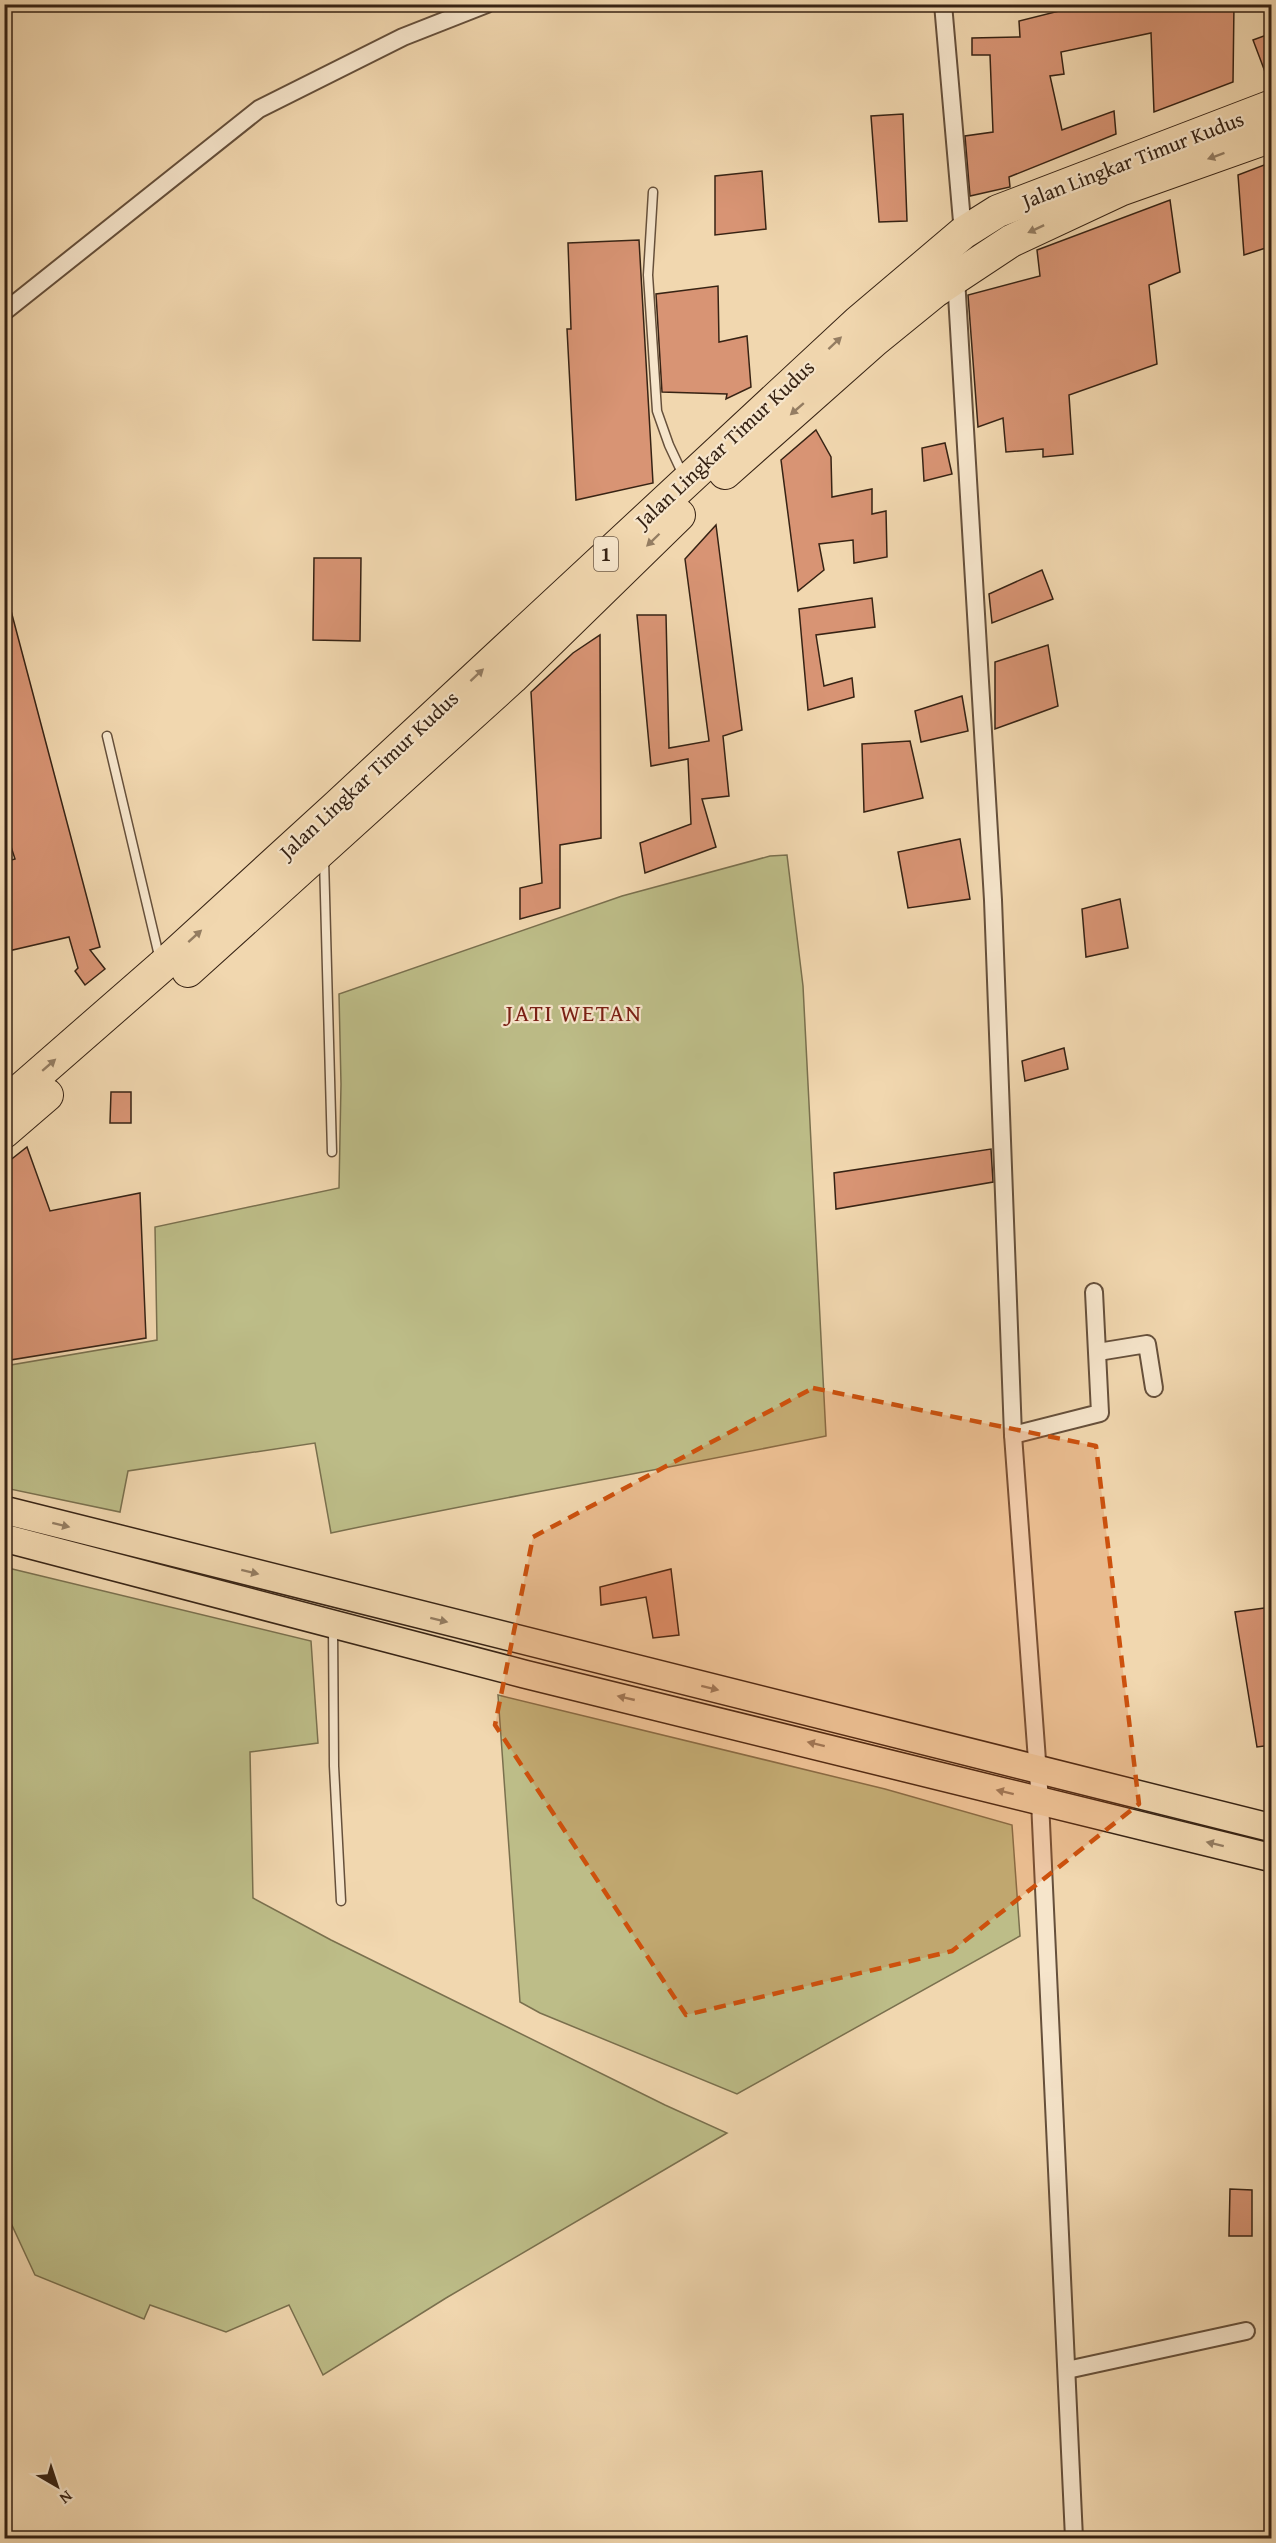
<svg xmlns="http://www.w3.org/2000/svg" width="1276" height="2543" font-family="'Gentium Book Plus',serif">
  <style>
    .green { fill: #bdbd88; stroke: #7a704e; stroke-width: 1.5 }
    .building { fill: #d89474; stroke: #372314; stroke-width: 1.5 }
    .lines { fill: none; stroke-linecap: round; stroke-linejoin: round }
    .lane-casing { stroke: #66503b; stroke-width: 11 }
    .street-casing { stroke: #66503b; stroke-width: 20 }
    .primary-casing { stroke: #372314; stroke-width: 30 }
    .highway-casing { stroke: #372314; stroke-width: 34 }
    .lane { stroke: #f6e5cb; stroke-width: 8 }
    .street { stroke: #f6e5cb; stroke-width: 16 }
    .primary { stroke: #f1d7af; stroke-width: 27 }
    .highway { stroke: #f1d7af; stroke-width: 32 }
    .oneway { fill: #947d62 }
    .marked { fill: #cd510d; fill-opacity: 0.2; stroke: #cd510d; stroke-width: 4.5; stroke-dasharray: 12 8; stroke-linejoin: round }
    .labels { text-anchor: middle; stroke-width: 4.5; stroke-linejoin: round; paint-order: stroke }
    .shield { fill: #f6e5cb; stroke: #705d4b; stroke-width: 1.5 }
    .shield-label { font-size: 20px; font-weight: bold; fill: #372314 }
    .street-label { font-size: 21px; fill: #372314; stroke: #f6e5cb }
    .quarter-label { font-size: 24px; letter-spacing: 1.5px; fill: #7a1f14; stroke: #f6e5cb }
  </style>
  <rect width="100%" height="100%" fill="#f1d7af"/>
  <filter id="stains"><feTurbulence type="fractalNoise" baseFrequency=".00333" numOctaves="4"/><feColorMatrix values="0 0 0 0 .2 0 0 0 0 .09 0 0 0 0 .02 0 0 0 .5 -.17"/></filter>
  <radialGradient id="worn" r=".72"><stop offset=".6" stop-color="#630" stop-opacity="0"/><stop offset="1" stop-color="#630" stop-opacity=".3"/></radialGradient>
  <g class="green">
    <path d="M787 855 803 986 826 1436C661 1470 496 1498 331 1533L315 1443 128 1471 120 1512 5 1488V1366L157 1340 155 1227 339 1188 341 1084 339 994 622 896 770 856Z"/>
    <path d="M4 1567 311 1641 318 1743 250 1752 253 1898 331 1940 665 2105 727 2133 446 2298 323 2375 289 2305 226 2332 150 2305 144 2319 35 2275 4 2208Z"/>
    <path d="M498 1695 885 1789 1012 1825 1020 1936 737 2094 540 2013 520 2002Z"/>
  </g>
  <g class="building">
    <path d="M1087 4H1234L1233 82 1154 112 1151 33 1061 52 1064 74 1050 76 1062 130 1114 111 1116 134 1009 177 1010 187 970 196 965 136 993 132 990 55H972V38L1020 37 1019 21Z"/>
    <path d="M1272 33V85H1270L1253 40Z"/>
    <path d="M903 114 907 221 879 222 871 116Z"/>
    <path d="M1272 162V246L1244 255 1238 175Z"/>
    <path d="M762 171 766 229 715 235V176Z"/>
    <path d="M1170 200 1180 272 1149 285 1157 364 1069 395 1073 454 1043 457V449L1006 452 1003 418 978 427 968 295 1040 276 1037 250Z"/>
    <path d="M639 240 653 483 576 500 567 329H571L568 243Z"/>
    <path d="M718 286 719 342 747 336 751 387 726 399 727 394 662 392 656 294Z"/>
    <path d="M816 430 831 457 832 497 872 489V514L886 511 887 557 854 563 853 540 819 544 824 570 798 591 781 460Z"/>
    <path d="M945 443 952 474 924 481 922 448Z"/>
    <path d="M716 525 742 730 723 736 729 796 702 799 716 847 645 873 640 843 691 824 688 759 651 766 637 615H666L669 748 709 741 685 559Z"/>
    <path d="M314 558H361L360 641 313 640Z"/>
    <path d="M1042 570 1053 599 992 623 989 594Z"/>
    <path d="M872 598 875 627 816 635 824 686 852 678 854 697 808 710 799 609Z"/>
    <path d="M10 607 100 947 90 950 105 969 85 985 75 971 78 968 69 937 4 952V862L15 859 4 825V608Z"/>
    <path d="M600 635 601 838 560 845V908L520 919V888L542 883 531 692 573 653Z"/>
    <path d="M1048 645 1058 706 995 729V662Z"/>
    <path d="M962 696 968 731 921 742 915 711Z"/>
    <path d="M910 741 923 798 864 812 862 744Z"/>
    <path d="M960 839 970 899 908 908 898 852Z"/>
    <path d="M1120 899 1128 948 1086 957 1082 909Z"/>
    <path d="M1064 1048 1068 1069 1025 1081 1022 1061Z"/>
    <path d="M111 1092H131V1123H110Z"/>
    <path d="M27 1147 50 1211 140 1193 146 1338 4 1361V1165Z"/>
    <path d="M991 1149 993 1182 836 1209 834 1173Z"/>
    <path d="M671 1569 679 1635 653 1638 646 1597 601 1605 600 1587Z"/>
    <path d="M1272 1607V1745L1257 1747 1235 1612Z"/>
    <path d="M1230 2189 1252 2190V2236H1229Z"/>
  </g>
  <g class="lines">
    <g class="lane-casing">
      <g id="lane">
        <path d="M653 192 648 275 657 411 669 445 684 477"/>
        <path d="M107 736 160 960"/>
        <path d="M324 859 332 1152"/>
        <path d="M333 1627 334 1766 341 1901"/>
      </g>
    </g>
    <g class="street-casing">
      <g id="street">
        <path d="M943 4 963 233"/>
        <path d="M956 278 993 900 1013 1435 1040 1801 1074 2538"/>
        <path d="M4 312 259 109 403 37 487 4"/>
        <path d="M1098 1352 1147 1344 1154 1388"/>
        <path d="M1013 1435 1100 1413 1094 1292"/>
        <path d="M1067 2370 1246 2331"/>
      </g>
    </g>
    <g class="primary-casing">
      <g id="primary">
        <path d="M4 1510 1272 1828"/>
        <path d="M4 1538 524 1674 1272 1858"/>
      </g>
    </g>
    <g class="highway-casing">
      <g id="highway">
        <path d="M725 473 875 340 934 292 1011 241 1120 190 1272 136"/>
        <path d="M188 971 512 678 679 515"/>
        <path d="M4 1104 162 966 337 806 858 322 963 233 998 211 1272 106"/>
        <path d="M4 1132 47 1095"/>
      </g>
    </g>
    <use href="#lane" class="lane"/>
    <use href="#street" class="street"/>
    <use href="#primary" class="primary"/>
    <use href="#highway" class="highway"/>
  </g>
  <defs><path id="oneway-solid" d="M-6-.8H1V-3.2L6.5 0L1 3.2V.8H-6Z" transform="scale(1.5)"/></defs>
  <g class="oneway">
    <use href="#oneway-solid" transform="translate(1216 156) rotate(160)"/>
    <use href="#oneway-solid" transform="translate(1036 229) rotate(155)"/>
    <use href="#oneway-solid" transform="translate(835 343) rotate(-43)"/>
    <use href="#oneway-solid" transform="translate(797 409) rotate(139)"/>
    <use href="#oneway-solid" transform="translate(653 540) rotate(136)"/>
    <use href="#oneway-solid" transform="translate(477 675) rotate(-43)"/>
    <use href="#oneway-solid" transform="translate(195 936) rotate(-42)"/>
    <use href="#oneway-solid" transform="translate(49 1065) rotate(-41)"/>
    <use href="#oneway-solid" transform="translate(61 1525) rotate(14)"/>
    <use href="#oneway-solid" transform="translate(250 1572) rotate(14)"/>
    <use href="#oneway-solid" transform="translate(439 1620) rotate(14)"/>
    <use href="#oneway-solid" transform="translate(710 1688) rotate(14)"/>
    <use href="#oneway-solid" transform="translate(626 1698) rotate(-167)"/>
    <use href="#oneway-solid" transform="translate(816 1744) rotate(-166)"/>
    <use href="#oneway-solid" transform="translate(1005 1792) rotate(-166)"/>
    <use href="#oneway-solid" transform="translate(1215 1844) rotate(-166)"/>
  </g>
  <path class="marked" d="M813 1388 1096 1446 1139 1804 952 1951 686 2015 495 1725 533 1537Z"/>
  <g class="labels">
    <rect class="shield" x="594" y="537" width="24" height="34" rx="4.5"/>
    <g class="shield-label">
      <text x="606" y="561">1</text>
    </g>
    <g class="street-label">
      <text transform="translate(1133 160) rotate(-21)" y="7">Jalan Lingkar Timur Kudus</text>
      <text transform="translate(725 444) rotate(-43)" y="7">Jalan Lingkar Timur Kudus</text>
      <text transform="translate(369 775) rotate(-43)" y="7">Jalan Lingkar Timur Kudus</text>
    </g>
    <g class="quarter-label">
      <text x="574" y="1021">JATI WETAN</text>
    </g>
  </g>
  <rect width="1276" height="2543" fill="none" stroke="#f1d7af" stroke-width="24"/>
  <rect x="6" y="6" width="1264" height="2531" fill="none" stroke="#372314" stroke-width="3"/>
  <rect x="12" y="12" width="1252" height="2519" fill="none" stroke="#372314" stroke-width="1.5"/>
  <g transform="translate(57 2486) rotate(141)" stroke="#f6e5cb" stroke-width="4.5" paint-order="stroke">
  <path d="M0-4.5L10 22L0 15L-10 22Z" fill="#372314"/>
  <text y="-9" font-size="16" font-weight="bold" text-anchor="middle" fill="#372314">N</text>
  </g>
  <rect width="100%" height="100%" filter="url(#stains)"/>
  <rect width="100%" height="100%" fill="url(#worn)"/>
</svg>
